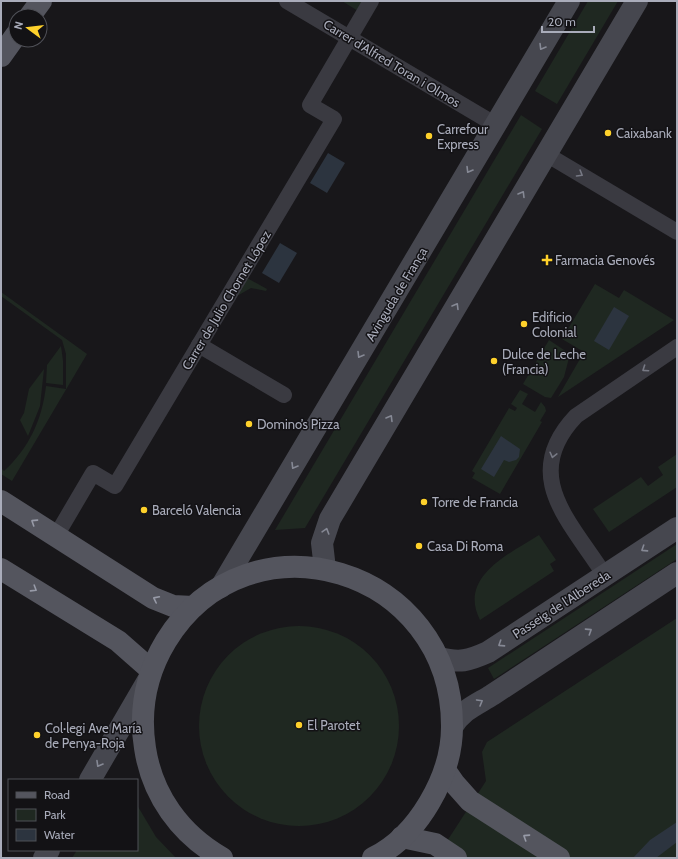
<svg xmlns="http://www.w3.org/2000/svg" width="678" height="859" font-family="Cabin,sans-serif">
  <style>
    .green { fill: #1f2821 }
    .water { fill: #2c343f }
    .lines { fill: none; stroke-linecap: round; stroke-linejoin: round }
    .street { stroke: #3a3a41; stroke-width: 16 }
    .secondary { stroke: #46474f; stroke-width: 22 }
    .primary { stroke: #54555e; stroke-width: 22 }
    .oneway { stroke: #868995 }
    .oneway2 { stroke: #777984 }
    .oneway3 { stroke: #989ba8 }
    .poi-dot { fill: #fed12b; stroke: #131215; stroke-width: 1.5 }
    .labels { text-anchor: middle; stroke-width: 3; stroke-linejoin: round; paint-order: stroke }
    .street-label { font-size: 13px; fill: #a9acba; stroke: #131215 }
    .poi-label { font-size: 13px; fill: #a9acba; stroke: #131215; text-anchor: start }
  </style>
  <rect width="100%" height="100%" fill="#18171a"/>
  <g class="green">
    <path d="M342 1H364L358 11Z"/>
    <path d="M588 1H618L557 104 535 91Z"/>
    <path d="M521 115 542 129 305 528 275 530Z"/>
    <path d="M247 278 267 289 266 291 251 288 237 296Z"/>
    <path d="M595 284 619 298 624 290 674 320 558 397 584 352 562 339Z"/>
    <path d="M1 292 87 354 12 481 1 474V468L4 471C29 448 42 420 46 386L66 389V354L62 340 1 296Z"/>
    <path d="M549 340 570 354 564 377 551 398 545 397 523 384Z"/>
    <path d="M61 346 63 361V385L46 383 47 365Z"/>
    <path d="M44 369 40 406 28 436 20 420 24 413 29 389Z"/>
    <path d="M520 390 528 394 522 404 535 412 541 402 545 407 546 411 540 421 542 422 500 494 472 478 475 473 472 471 509 408 515 411 517 408 511 404Z"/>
    <path d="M677 454V487L609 532 593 509 641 477 648 486 663 475 658 467Z"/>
    <path d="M539 535 556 560 550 564 554 571 480 620C458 577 509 554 539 535Z"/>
    <path d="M677 544V559L494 679 488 668Z"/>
    <path d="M677 618V858H436L486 781 482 752 487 742Z"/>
    <circle cx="299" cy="726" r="100"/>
    <path d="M137 805 156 837 176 858H72L77 850H137Z"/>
  </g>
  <g class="water">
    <path d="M328 153 345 163 327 193 310 183Z"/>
    <path d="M280 243 297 253 279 283 262 273Z"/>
    <path d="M614 307 629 316 609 350 594 341Z"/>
    <path d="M501 436 520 449 519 457 516 460 509 462 504 460 494 477 481 469Z"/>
    <path d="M677 822V842L656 858H633L650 840Z"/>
  </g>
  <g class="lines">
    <g class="street">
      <path d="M287 1 496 125"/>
      <path d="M546 154 677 232"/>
      <path d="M199 345 284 395"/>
      <path d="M56 536 93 473 115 486 334 119 310 105 371 1"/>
      <path d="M605 576C571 522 519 476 576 416L677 347"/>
    </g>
    <g class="secondary">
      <path d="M325 569 322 543 330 519 637 1"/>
      <path d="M221 587 569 1"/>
      <path d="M439 658C460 663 468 661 488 652L677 528"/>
      <path d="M452 727C462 710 476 705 492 695L677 573"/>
      <path d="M90 780 147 682"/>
      <path d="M44 858 49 850"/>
    </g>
    <g class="primary">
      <path d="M30 16 41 1"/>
      <path d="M1 56 16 35"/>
      <path d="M1 501 153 598 173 606 193 607"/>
      <path d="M1 569 118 641 151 670"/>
      <path d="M445 770 454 783 470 801 559 858"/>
      <path d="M402 837 435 844 456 858"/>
      <path d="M222 858C180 834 152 795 145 748 139 710 146 674 166 641 249 506 453 568 452 727 452 776 418 836 373 858"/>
    </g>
  </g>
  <defs><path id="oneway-chevron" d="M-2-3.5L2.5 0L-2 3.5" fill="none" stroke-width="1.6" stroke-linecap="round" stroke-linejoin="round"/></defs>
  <g class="oneway">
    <use href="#oneway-chevron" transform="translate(542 47) rotate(121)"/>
    <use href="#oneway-chevron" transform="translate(469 170) rotate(121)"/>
    <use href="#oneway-chevron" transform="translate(522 194) rotate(-59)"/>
    <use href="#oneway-chevron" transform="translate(456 306) rotate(-59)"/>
    <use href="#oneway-chevron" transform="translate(360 355) rotate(121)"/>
    <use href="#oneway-chevron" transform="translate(390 418) rotate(-59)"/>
    <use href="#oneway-chevron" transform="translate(294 466) rotate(121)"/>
    <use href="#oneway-chevron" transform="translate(326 531) rotate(-73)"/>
    <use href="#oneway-chevron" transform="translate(644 549) rotate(147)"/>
    <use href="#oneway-chevron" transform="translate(589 631) rotate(-33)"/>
    <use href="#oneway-chevron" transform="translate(501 644) rotate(147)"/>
    <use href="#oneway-chevron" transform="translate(480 702) rotate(-30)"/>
    <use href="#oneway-chevron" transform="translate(99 764) rotate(120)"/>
  </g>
  <g class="oneway2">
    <use href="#oneway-chevron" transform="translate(580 174) rotate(31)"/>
    <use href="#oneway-chevron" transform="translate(645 369) rotate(146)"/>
    <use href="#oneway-chevron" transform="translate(553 455) rotate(104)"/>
  </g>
  <g class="oneway3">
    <use href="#oneway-chevron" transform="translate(34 522) rotate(-147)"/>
    <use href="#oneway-chevron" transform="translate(34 589) rotate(32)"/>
    <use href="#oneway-chevron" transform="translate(156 599) rotate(-153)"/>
    <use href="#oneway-chevron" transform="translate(526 837) rotate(-147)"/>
  </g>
  <g class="poi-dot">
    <circle cx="608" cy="133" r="4"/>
    <circle cx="429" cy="136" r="4"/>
    <path d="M545 254h4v4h4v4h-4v4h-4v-4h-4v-4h4z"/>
    <circle cx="524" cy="324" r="4"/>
    <circle cx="494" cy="361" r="4"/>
    <circle cx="249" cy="424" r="4"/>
    <circle cx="424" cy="502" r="4"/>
    <circle cx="144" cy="510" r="4"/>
    <circle cx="419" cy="546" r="4"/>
    <circle cx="299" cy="725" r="4"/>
    <circle cx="37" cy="735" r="4"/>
  </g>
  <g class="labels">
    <g class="street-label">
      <text transform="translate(392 63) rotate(31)" y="5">Carrer d'Alfred Toran i Olmos</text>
      <text transform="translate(396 294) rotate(-59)" y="5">Avinguda de França</text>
      <text transform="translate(226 300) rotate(-59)" y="5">Carrer de Julio Chornet López</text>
      <text transform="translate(561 604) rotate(-33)" y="5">Passeig de l'Albereda</text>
    </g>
    <g class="poi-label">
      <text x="437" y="134">Carrefour<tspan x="437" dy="15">Express</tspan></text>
      <text x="616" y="138">Caixabank</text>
      <text x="555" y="265">Farmacia Genovés</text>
      <text x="532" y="322">Edificio<tspan x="532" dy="15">Colonial</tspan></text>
      <text x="502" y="359">Dulce de Leche<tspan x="502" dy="15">(Francia)</tspan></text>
      <text x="257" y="429">Domino’s Pizza</text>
      <text x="432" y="507">Torre de Francia</text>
      <text x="152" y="515">Barceló Valencia</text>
      <text x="427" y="551">Casa Di Roma</text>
      <text x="307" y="730">El Parotet</text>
      <text x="45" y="733">Col·legi Ave María<tspan x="45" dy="15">de Penya-Roja</tspan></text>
    </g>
  </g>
  <rect width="678" height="859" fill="none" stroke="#a9acba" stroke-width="4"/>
  <rect x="8" y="779" width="130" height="72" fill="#131215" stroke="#4f5057"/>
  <rect x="16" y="792" width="20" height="6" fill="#54555e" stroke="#4f5057"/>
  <text x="44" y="799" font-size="12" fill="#a9acba">Road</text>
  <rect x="16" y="809" width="20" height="12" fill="#1f2821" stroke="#4f5057"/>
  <text x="44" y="819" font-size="12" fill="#a9acba">Park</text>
  <rect x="16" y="829" width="20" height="12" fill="#2c343f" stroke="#4f5057"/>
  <text x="44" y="839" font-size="12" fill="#a9acba">Water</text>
  <g transform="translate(28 28) rotate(285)"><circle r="19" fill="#131215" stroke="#4f5057"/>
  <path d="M0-3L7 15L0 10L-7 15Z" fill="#fed12b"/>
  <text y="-6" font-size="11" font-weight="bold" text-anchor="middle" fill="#a9acba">N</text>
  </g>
  <path d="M542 26v6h52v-6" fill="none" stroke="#a9acba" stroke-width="2"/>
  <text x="548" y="26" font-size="12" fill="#a9acba" stroke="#131215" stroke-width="3" paint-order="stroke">20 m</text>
</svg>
